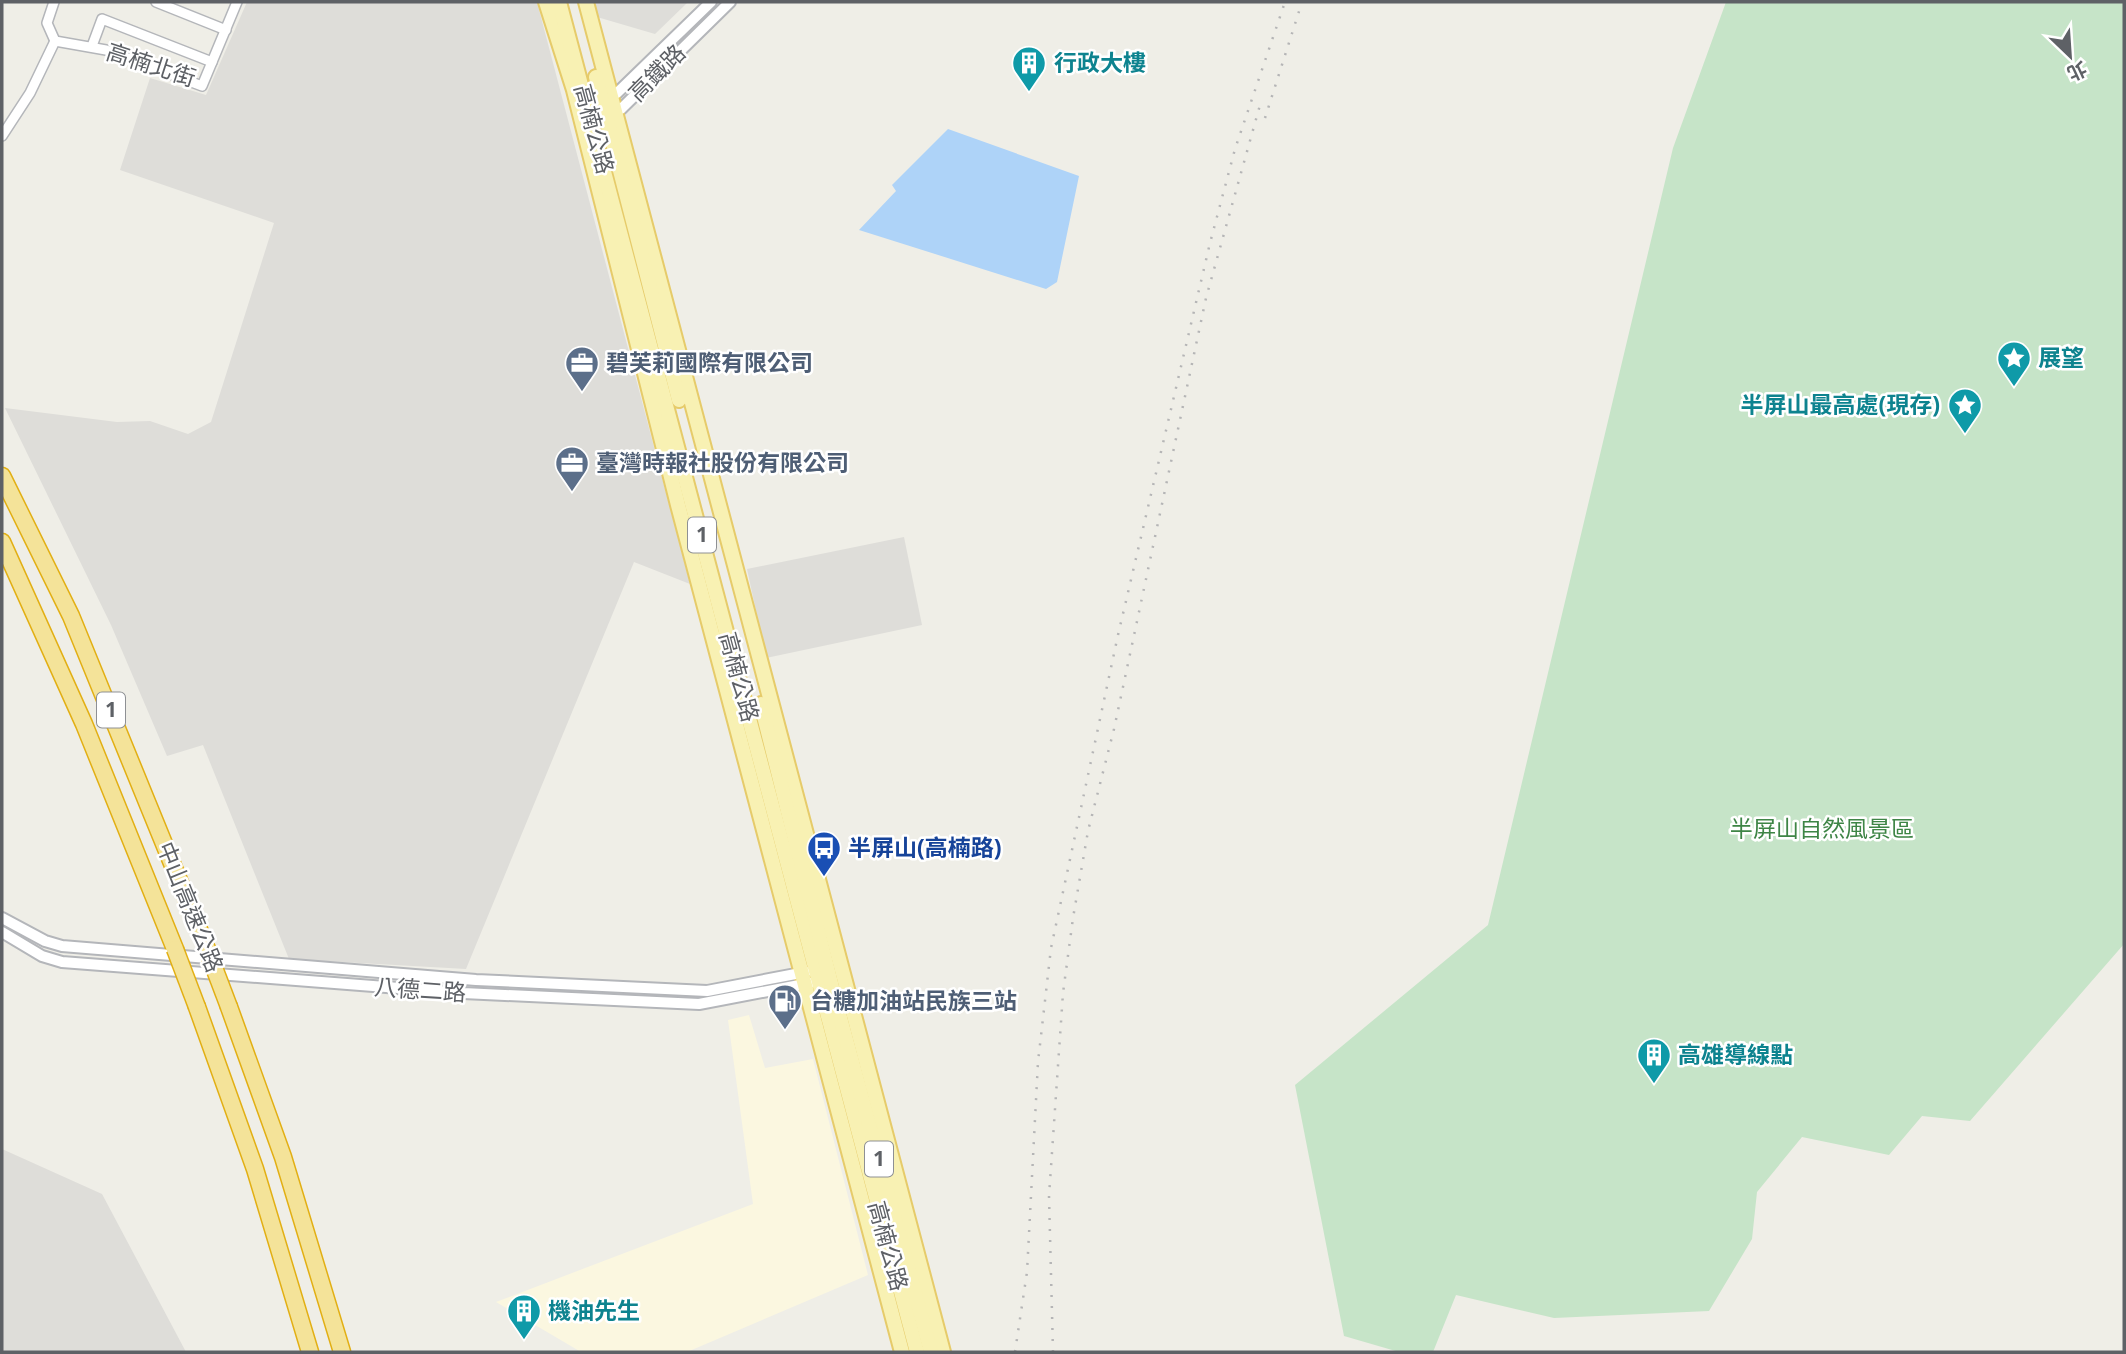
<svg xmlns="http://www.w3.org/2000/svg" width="2126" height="1354" font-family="'Noto Sans','Noto Sans TC',sans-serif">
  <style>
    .commercial { fill: #fbf7e0 }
    .industrial { fill: #deddd9 }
    .green { fill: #c6e4c8 }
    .water { fill: #aed3f8 }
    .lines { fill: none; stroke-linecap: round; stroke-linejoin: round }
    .minor-casing { stroke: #b4b6ba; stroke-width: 12 }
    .tertiary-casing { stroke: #b4b6ba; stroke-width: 14 }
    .primary-casing { stroke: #e6cb6a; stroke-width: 18 }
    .motorway-casing { stroke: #e2af14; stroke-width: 19 }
    .minor { stroke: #fff; stroke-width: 9 }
    .tertiary { stroke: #fff; stroke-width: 10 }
    .primary { stroke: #f8f1b3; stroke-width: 14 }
    .motorway { stroke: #f4e399; stroke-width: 16 }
    .rail { stroke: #b5b5b6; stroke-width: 2.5; stroke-dasharray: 2 9; stroke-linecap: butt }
    .motorway-bridge-casing { stroke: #e2af14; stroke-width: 19; stroke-linecap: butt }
    .motorway-bridge { stroke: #f4e399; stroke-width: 16 }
    .labels { text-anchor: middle; stroke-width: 5; stroke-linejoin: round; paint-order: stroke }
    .shield { fill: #fff; stroke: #8e9094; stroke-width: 2 }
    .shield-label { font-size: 21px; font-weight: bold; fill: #5e6166 }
    .culture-label { font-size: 23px; font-weight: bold; fill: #0d838f; stroke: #fff; text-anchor: start }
    .street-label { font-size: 23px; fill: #5e6166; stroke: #fff }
    .service-label { font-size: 23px; font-weight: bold; fill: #4e5e75; stroke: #fff; text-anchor: start }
    .park-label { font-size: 23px; fill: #3e8546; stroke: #fff }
    .transit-label { font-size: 23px; font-weight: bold; fill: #164399; stroke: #fff; text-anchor: start }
  </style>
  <rect width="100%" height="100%" fill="#efeee7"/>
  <path class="commercial" d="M749 1015 765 1068 813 1059 868 1275 687 1352H581L496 1302 753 1204 728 1020Z"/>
  <g class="industrial">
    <path d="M247 2H537L690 584 634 562 466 969 289 959 203 745 167 756 111 625 5 408 117 422 150 421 188 434 211 422 274 223 120 170 150 78 206 95Z"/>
    <path d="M593 2H688L655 34 597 17Z"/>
    <path d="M904 537 922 625 766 658 747 569Z"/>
    <path d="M2 1149 102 1194 186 1352H2Z"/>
  </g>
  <path class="green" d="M1726 2H2124V944L1970 1121 1922 1116 1889 1155 1802 1137 1757 1192 1752 1239 1709 1311 1554 1318 1456 1295 1433 1352H1399L1344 1336 1295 1085 1488 925 1673 148Z"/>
  <path class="water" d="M948 129 1079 176 1057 282 1046 289 859 230 896 191 892 185Z"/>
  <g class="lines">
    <g class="minor-casing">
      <g id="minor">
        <path d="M54 2 47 23 55 41"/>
        <path d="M156 2 226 30"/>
        <path d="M55 41 106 50 202 86 237 2"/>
        <path d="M92 46 102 19 212 62"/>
        <path d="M2 136 30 93 55 41"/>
      </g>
    </g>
    <g class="tertiary-casing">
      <g id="tertiary">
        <path d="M604 97 617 93 711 2"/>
        <path d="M608 112 621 109 730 2"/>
        <path d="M2 918 45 941 62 946 476 980 707 991 806 972"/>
        <path d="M2 932 42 956 62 962 463 993 699 1004 810 983"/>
      </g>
    </g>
    <g class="primary-casing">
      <g id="primary">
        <path d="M546 2 574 90 678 505 902 1352"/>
        <path d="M559 2 917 1352"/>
        <path d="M586 2 943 1352"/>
        <path d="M596 77 679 400"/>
        <path d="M761 704 835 999 931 1352"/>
      </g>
    </g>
    <g class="motorway-casing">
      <g id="motorway">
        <path d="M2 476 71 616 207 949"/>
        <path d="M2 542 84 724 175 949"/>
        <path d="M197 1007 255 1169 310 1352"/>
        <path d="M229 1007 283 1157 342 1352"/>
      </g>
    </g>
    <use href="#minor" class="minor"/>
    <use href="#tertiary" class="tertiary"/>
    <use href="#primary" class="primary"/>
    <use href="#motorway" class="motorway"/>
    <g class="rail">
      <path d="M1265 118 1302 2"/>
      <path d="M1015 1352 1027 1272 1038 1062 1051 948 1118 635 1210 243 1235 149 1285 2"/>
      <path d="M1053 1352 1049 1196 1063 993 1073 918 1088 831 1114 729 1206 298 1260 105"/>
    </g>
    <g class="motorway-bridge-casing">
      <g id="motorway-bridge">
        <path d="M175 949 197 1007"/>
        <path d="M207 949 229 1007"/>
      </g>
    </g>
    <use href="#motorway-bridge" class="motorway-bridge"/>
  </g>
  <defs>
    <g id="building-pin" transform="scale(1.75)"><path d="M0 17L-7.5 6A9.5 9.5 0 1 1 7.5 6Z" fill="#0f9aa8" stroke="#fff"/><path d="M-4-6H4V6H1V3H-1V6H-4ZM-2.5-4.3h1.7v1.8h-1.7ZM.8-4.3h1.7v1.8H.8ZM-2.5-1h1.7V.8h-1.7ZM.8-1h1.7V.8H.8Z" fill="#fff"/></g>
    <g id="sight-pin" transform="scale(1.75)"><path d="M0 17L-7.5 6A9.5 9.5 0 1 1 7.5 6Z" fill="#0f9aa8" stroke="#fff"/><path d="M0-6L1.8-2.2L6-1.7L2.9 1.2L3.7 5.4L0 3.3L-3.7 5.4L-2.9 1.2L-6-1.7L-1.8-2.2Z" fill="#fff"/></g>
    <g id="office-pin" transform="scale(1.75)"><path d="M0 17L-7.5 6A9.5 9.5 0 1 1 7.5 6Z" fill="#5c6f8a" stroke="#fff"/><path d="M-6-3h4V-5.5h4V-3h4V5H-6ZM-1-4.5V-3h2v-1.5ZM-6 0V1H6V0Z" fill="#fff"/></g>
    <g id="bus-pin" transform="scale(1.75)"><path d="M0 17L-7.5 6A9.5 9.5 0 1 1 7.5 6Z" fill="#1a4fb4" stroke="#fff"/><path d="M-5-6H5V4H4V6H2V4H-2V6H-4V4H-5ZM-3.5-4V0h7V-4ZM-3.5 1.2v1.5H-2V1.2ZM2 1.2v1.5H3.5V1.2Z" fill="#fff"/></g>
    <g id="fuel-pin" transform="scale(1.75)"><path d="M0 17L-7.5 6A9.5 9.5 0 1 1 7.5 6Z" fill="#5c6f8a" stroke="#fff"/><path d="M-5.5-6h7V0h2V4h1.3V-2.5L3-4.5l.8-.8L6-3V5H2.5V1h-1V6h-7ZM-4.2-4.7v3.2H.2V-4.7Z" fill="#fff"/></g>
  </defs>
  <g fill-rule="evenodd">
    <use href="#building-pin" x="1029" y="63"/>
    <use href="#sight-pin" x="2014" y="358"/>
    <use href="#office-pin" x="582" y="363"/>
    <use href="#sight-pin" x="1965" y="405"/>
    <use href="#office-pin" x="572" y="463"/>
    <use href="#bus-pin" x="824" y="848"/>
    <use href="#fuel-pin" x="785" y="1001"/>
    <use href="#building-pin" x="1654" y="1055"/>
    <use href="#building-pin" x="524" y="1311"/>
  </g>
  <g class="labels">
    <g class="shield">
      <rect x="688" y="517.5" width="28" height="35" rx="5"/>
      <rect x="97" y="692.5" width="28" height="35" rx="5"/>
      <rect x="865" y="1141.5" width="28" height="35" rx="5"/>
    </g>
    <g class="shield-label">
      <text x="702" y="542">1</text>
      <text x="111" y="717">1</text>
      <text x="879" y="1166">1</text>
    </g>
    <g class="culture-label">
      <text x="1054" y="71">行政大樓</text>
      <text x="2038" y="366">展望</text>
      <text x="1940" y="413" text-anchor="end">半屏山最高處(現存)</text>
      <text x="1678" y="1063">高雄導線點</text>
      <text x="548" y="1319">機油先生</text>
    </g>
    <g class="street-label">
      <text transform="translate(151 65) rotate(18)" y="8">高楠北街</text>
      <text transform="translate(657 73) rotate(-45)" y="8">高鐵路</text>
      <text transform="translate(594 129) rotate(75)" y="8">高楠公路</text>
      <text transform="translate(739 677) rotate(75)" y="8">高楠公路</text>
      <text transform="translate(190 907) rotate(68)" y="8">中山高速公路</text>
      <text transform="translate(420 990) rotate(4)" y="8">八德二路</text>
      <text transform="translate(888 1246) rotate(75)" y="8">高楠公路</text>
    </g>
    <g class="service-label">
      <text x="606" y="371">碧芙莉國際有限公司</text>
      <text x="596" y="471">臺灣時報社股份有限公司</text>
      <text x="810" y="1009">台糖加油站民族三站</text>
    </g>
    <g class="park-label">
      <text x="1822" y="837">半屏山自然風景區</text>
    </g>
    <g class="transit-label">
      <text x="848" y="856">半屏山(高楠路)</text>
    </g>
  </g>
  <rect width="2126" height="1354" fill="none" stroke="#5e6166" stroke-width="7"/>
  <g transform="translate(2070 56) rotate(155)" stroke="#ffffff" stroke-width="5" paint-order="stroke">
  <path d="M0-5L12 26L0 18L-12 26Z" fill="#5e6166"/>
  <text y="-10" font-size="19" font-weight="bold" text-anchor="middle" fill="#5e6166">北</text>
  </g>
</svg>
